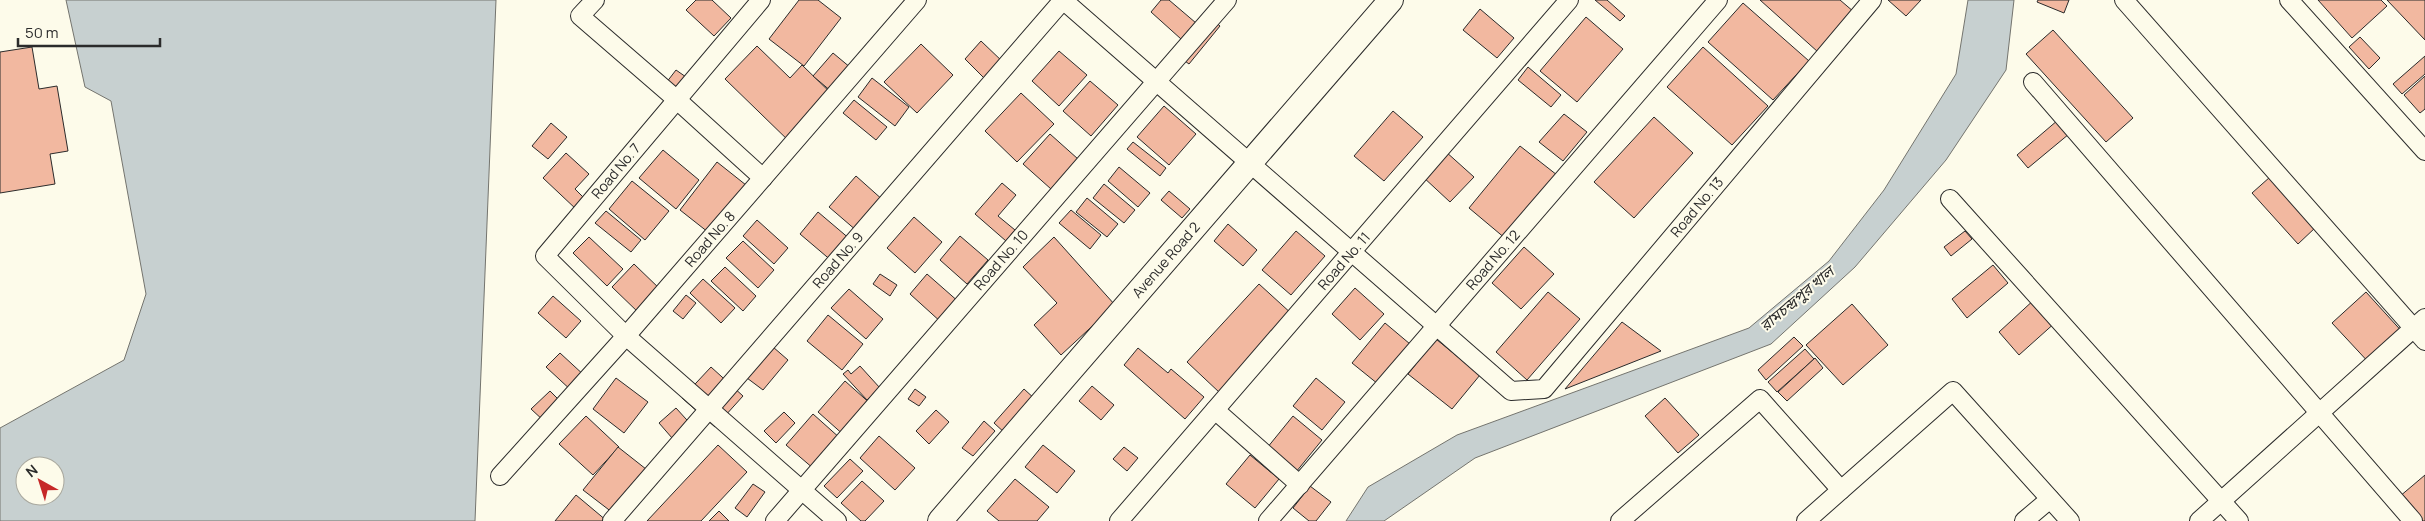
<svg xmlns="http://www.w3.org/2000/svg" width="2425" height="521" font-family="Manrope,'Noto Sans Bengali',sans-serif">
  <style>
    .water { fill: #c7d0d0; stroke: #74746e; fill-rule: evenodd }
    .building { fill: #f2b8a0; stroke: #2b2b2b }
    .lines { fill: none; stroke-linecap: round; stroke-linejoin: round }
    .street-casing { stroke: #2b2b2b; stroke-width: 20 }
    .secondary-casing { stroke: #2b2b2b; stroke-width: 26 }
    .street { stroke: #fdfbea; stroke-width: 18 }
    .secondary { stroke: #fdfbea; stroke-width: 24 }
    .labels { text-anchor: middle; stroke-width: 4; stroke-linejoin: round; paint-order: stroke }
    .street-label { font-size: 14px; fill: #2b2b2b; stroke: #fdfbea }
    .water-label { font-size: 15px; font-style: italic; fill: #2b2b2b; stroke: #fdfbea }
  </style>
  <rect width="100%" height="100%" fill="#fdfbea"/>
  <g class="water">
    <path d="M66 0H496L475 521H0V428L124 360 146 294 111 101 85 87ZM25 466H55V496H25Z"/>
    <path d="M1968 0H2014L2006 70 1946 160 1855 267 1771 344 1475 458 1384 521H1346L1368 487 1457 435 1749 328 1829 261 1884 190 1956 74Z"/>
  </g>
  <g class="building">
    <path d="M696 0H712L731 18 714 36 686 10Z"/>
    <path d="M799 0H818L841 18 804 66 769 39Z"/>
    <path d="M1161 0H1169L1196 23 1181 39 1151 12Z"/>
    <path d="M1595 0H1607L1625 16 1620 21Z"/>
    <path d="M1760 0H1840L1854 12 1818 52Z"/>
    <path d="M1888 0H1921L1906 16Z"/>
    <path d="M2038 0H2069L2064 13 2037 2Z"/>
    <path d="M2318 0H2381L2387 6 2352 38Z"/>
    <path d="M2387 0H2425V40Z"/>
    <path d="M1743 3 1809 61 1773 100 1708 42Z"/>
    <path d="M1480 9 1514 38 1497 58 1463 30Z"/>
    <path d="M1586 17 1623 49 1577 102 1540 71Z"/>
    <path d="M1213 20 1220 26 1189 64 1181 58Z"/>
    <path d="M2053 30 2133 118 2106 142 2026 54Z"/>
    <path d="M2360 37 2380 58 2369 69 2349 47Z"/>
    <path d="M981 41 1004 63 987 81 965 59Z"/>
    <path d="M921 44 953 75 917 113 884 82Z"/>
    <path d="M757 46 790 78 802 65 837 99 793 145 725 79Z"/>
    <path d="M32 47 39 89 57 86 68 151 50 154 55 184 0 193V52Z"/>
    <path d="M1703 47 1768 106 1732 145 1667 87Z"/>
    <path d="M1059 51 1087 75 1059 106 1032 81Z"/>
    <path d="M833 53 851 68 832 92 813 76Z"/>
    <path d="M2425 56V74L2402 94 2393 84Z"/>
    <path d="M1528 67 1561 95 1551 107 1518 80Z"/>
    <path d="M676 70 686 77 677 91 666 83Z"/>
    <path d="M2425 76V109L2420 113 2404 95Z"/>
    <path d="M872 78 909 107 895 126 858 97Z"/>
    <path d="M1090 81 1118 105 1091 136 1063 111Z"/>
    <path d="M1021 93 1054 124 1017 162 985 131Z"/>
    <path d="M854 100 887 127 876 140 843 113Z"/>
    <path d="M1164 106 1196 134 1169 165 1137 137Z"/>
    <path d="M1393 111 1423 137 1384 181 1354 156Z"/>
    <path d="M1564 114 1587 132 1563 161 1539 142Z"/>
    <path d="M1654 117 1693 153 1634 218 1594 182Z"/>
    <path d="M2058 120 2069 134 2028 168 2017 155Z"/>
    <path d="M551 123 567 137 548 159 532 146Z"/>
    <path d="M1050 134 1078 159 1051 189 1023 164Z"/>
    <path d="M1133 142 1166 168 1160 176 1127 149Z"/>
    <path d="M1520 146 1557 175 1506 239 1469 208Z"/>
    <path d="M663 150 699 180 676 209 639 178Z"/>
    <path d="M1445 151 1474 177 1450 202 1422 176Z"/>
    <path d="M566 153 589 174 575 189 586 200 577 210 543 178Z"/>
    <path d="M717 162 751 189 713 236 680 210Z"/>
    <path d="M1119 167 1150 193 1138 207 1108 181Z"/>
    <path d="M856 176 884 201 857 231 829 207Z"/>
    <path d="M2270 177 2316 227 2298 244 2252 193Z"/>
    <path d="M632 181 669 211 645 240 609 209Z"/>
    <path d="M1002 183 1016 195 998 216 1015 230 1006 241 975 214Z"/>
    <path d="M1104 184 1135 210 1124 223 1093 198Z"/>
    <path d="M1169 191 1190 209 1182 218 1161 200Z"/>
    <path d="M1087 198 1118 224 1107 237 1076 212Z"/>
    <path d="M1071 210 1101 235 1090 249 1059 223Z"/>
    <path d="M606 211 641 240 631 252 595 223Z"/>
    <path d="M818 212 851 240 833 262 800 234Z"/>
    <path d="M914 217 942 242 915 273 887 248Z"/>
    <path d="M757 220 788 248 774 264 743 236Z"/>
    <path d="M1228 224 1257 250 1243 266 1214 241Z"/>
    <path d="M1296 231 1325 256 1291 295 1262 270Z"/>
    <path d="M1965 231 1972 239 1951 256 1944 247Z"/>
    <path d="M960 236 988 260 967 284 940 260Z"/>
    <path d="M589 237 623 269 607 286 573 253Z"/>
    <path d="M1054 237 1115 305 1061 355 1034 325 1057 303 1023 267Z"/>
    <path d="M743 241 774 270 758 288 726 258Z"/>
    <path d="M1524 247 1554 274 1521 309 1492 283Z"/>
    <path d="M634 264 662 291 640 314 612 287Z"/>
    <path d="M1993 265 2008 283 1967 318 1952 299Z"/>
    <path d="M725 267 756 296 743 311 711 281Z"/>
    <path d="M880 274 897 285 890 296 873 284Z"/>
    <path d="M927 274 960 303 942 323 910 294Z"/>
    <path d="M703 279 735 308 721 323 690 293Z"/>
    <path d="M1259 284 1293 315 1220 393 1187 362Z"/>
    <path d="M1355 288 1384 314 1360 340 1332 314Z"/>
    <path d="M849 289 883 319 866 339 831 308Z"/>
    <path d="M1548 292 1580 319 1527 380 1496 352Z"/>
    <path d="M2366 292 2406 336 2372 366 2332 323Z"/>
    <path d="M686 295 696 303 683 319 673 311Z"/>
    <path d="M553 296 581 321 566 338 538 313Z"/>
    <path d="M2036 298 2057 321 2019 355 1999 332Z"/>
    <path d="M1852 304 1888 345 1843 385 1806 345Z"/>
    <path d="M828 315 863 344 842 370 807 341Z"/>
    <path d="M1622 322 1661 351 1565 389Z"/>
    <path d="M1385 323 1410 344 1378 384 1352 363Z"/>
    <path d="M1794 337 1803 346 1766 380 1758 370Z"/>
    <path d="M1436 339 1480 375 1452 409 1408 374Z"/>
    <path d="M773 347 788 360 763 390 747 378Z"/>
    <path d="M1138 348 1168 373 1171 369 1204 397 1185 419 1124 365Z"/>
    <path d="M1805 349 1814 359 1777 392 1768 382Z"/>
    <path d="M560 353 586 377 573 392 546 367Z"/>
    <path d="M1815 358 1823 368 1787 401 1778 392Z"/>
    <path d="M860 366 880 388 867 400 843 374 848 370 851 374Z"/>
    <path d="M711 367 743 396 715 427 682 398Z"/>
    <path d="M616 378 648 402 624 433 593 409Z"/>
    <path d="M1316 378 1345 402 1322 430 1293 406Z"/>
    <path d="M845 381 873 406 846 437 818 412Z"/>
    <path d="M1092 386 1114 405 1101 420 1079 401Z"/>
    <path d="M915 389 926 397 919 406 908 399Z"/>
    <path d="M1024 389 1036 400 1006 434 994 423Z"/>
    <path d="M550 391 562 403 544 421 531 409Z"/>
    <path d="M1665 398 1699 435 1678 453 1645 416Z"/>
    <path d="M676 408 696 430 679 446 659 423Z"/>
    <path d="M936 410 949 422 929 444 916 431Z"/>
    <path d="M784 412 795 423 776 443 764 431Z"/>
    <path d="M813 414 841 439 814 469 786 445Z"/>
    <path d="M586 416 619 447 593 475 559 444Z"/>
    <path d="M1293 416 1322 440 1296 472 1267 448Z"/>
    <path d="M984 421 995 431 973 456 962 448Z"/>
    <path d="M879 436 915 468 895 490 860 458Z"/>
    <path d="M718 445 747 472 701 521H647Z"/>
    <path d="M1043 445 1075 471 1057 493 1025 467Z"/>
    <path d="M618 447 651 473 617 516 583 490Z"/>
    <path d="M1124 447 1138 458 1127 471 1113 459Z"/>
    <path d="M1250 455 1279 479 1255 508 1226 484Z"/>
    <path d="M850 459 863 471 837 498 824 486Z"/>
    <path d="M2425 475V521H2420L2399 497Z"/>
    <path d="M1015 479 1049 507 1037 521H999L987 511Z"/>
    <path d="M862 481 884 501 865 521H861L841 503Z"/>
    <path d="M753 484 765 492 747 517 735 508Z"/>
    <path d="M1310 486 1331 502 1316 521H1309L1293 508Z"/>
    <path d="M576 495 607 521H555Z"/>
    <path d="M719 511 729 521H709Z"/>
  </g>
  <g class="lines">
    <g class="street-casing">
      <g id="street">
        <path d="M595 0 580 16 676 99 763 178"/>
        <path d="M761 0 545 256 626 336 837 521"/>
        <path d="M1063 0 1511 391 1544 389 1872 0"/>
        <path d="M2124 0 2425 341"/>
        <path d="M2289 0 2425 151"/>
        <path d="M2033 82 2413 521"/>
        <path d="M1950 199 2239 521"/>
        <path d="M1215 410 1300 485"/>
        <path d="M500 476 626 336 917 0"/>
        <path d="M612 521 1063 0"/>
        <path d="M775 521 1227 0"/>
        <path d="M1119 521 1569 0"/>
        <path d="M1268 521 1718 0"/>
        <path d="M1620 521 1760 399 1841 490"/>
        <path d="M1806 521 1953 391 2070 521"/>
        <path d="M2024 521 2050 499"/>
        <path d="M2199 521 2425 318"/>
      </g>
    </g>
    <g class="secondary-casing">
      <path id="secondary" d="M940 521 1391 0"/>
    </g>
    <use href="#street" class="street"/>
    <use href="#secondary" class="secondary"/>
  </g>
  <g class="labels">
    <g class="street-label">
      <text transform="translate(616 171) rotate(-50)" y="5">Road No. 7</text>
      <text transform="translate(1697 207) rotate(-50)" y="5">Road No. 13</text>
      <text transform="translate(710 239) rotate(-49)" y="5">Road No. 8</text>
      <text transform="translate(838 260) rotate(-49)" y="5">Road No. 9</text>
      <text transform="translate(1001 260) rotate(-49)" y="5">Road No. 10</text>
      <text transform="translate(1166 260) rotate(-49)" y="5">Avenue Road 2</text>
      <text transform="translate(1493 260) rotate(-49)" y="5">Road No. 12</text>
      <text transform="translate(1344 261) rotate(-49)" y="5">Road No. 11</text>
    </g>
    <g class="water-label">
      <text transform="translate(1797 299) rotate(-40)" y="5">রামচন্দ্রপুর খাল</text>
    </g>
  </g>
  <g transform="translate(40 481) rotate(321)"><circle r="24" fill="#fdfbea" stroke="#a9a89e"/>
  <path d="M0-4L9 19L0 12L-9 19Z" fill="#c62828"/>
  <text y="-8" font-size="14" font-weight="bold" text-anchor="middle" fill="#2b2b2b">N</text>
  </g>
  <path d="M18 38v8h142v-8" fill="none" stroke="#2b2b2b" stroke-width="2.5"/>
  <text x="25" y="38" font-size="15" fill="#2b2b2b" stroke="#fdfbea" stroke-width="4" paint-order="stroke">50 m</text>
</svg>
